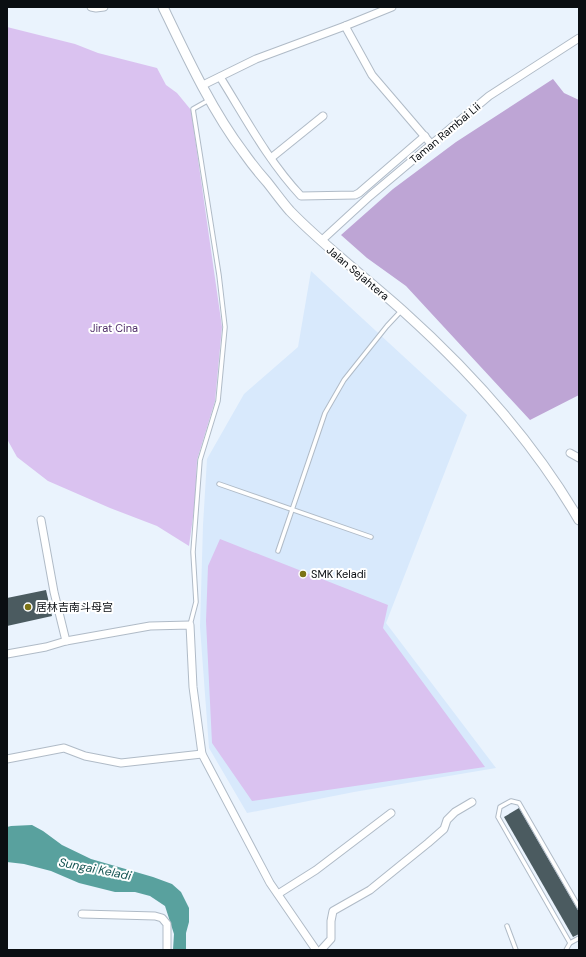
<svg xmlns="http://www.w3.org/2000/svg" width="586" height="957" font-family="'DM Sans','Noto Sans SC',sans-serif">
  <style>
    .built { fill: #d8e9fc }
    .green { fill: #dac2f0 }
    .forest { fill: #bea5d5 }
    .water { fill: #59a19e }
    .building { fill: #4b5b60 }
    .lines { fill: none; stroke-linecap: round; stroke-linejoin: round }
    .lane-casing { stroke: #b0bbc7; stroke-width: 5.5 }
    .street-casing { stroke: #b0bbc7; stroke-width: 9 }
    .secondary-casing { stroke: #b0bbc7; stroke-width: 11 }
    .lane { stroke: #fff; stroke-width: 3.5 }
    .street { stroke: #fff; stroke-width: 7 }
    .secondary { stroke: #fff; stroke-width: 9 }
    .poi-dot { fill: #7c7316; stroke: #fff; stroke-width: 1.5 }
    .labels { text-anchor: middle; stroke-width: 4; stroke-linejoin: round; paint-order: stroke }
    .street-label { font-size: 11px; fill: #0a0e12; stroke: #fff }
    .park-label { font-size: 11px; fill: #51306a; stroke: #fff }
    .poi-label { font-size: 11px; fill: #0a0e12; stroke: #fff; text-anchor: start }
    .water-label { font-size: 12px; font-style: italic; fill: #155452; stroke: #fff }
  </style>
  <rect width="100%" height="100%" fill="#eaf3fd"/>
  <path class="built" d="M311 271 467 415 386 623 496 768 354 792 247 813 209 748 200 627 203 525 207 459 244 394 298 347Z"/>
  <g class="green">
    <path d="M7 27 75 44 98 53 157 68 166 85 177 93 191 110 222 327 215 401 197 460 195 503 189 546 157 526 110 508 48 481 17 457 7 439Z"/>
    <path d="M220 539 388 605 383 628 485 767 252 801 212 743 206 621 208 566Z"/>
  </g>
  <path class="forest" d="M553 79 564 93 579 100V395L530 420 406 286 367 258 341 235 393 189 456 142Z"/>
  <path class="water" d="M32 825 43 831 62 845 91 859 153 877 172 884 181 892 189 908V922L186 933V950H173L174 934 165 906 150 896 135 892H115L79 883 51 871 24 864 7 862V827L11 826Z"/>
  <g class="building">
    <path d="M46 590 52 616 7 626V598Z"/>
    <path d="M519 808 579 912V934L573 937 504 817Z"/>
  </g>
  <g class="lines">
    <g class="lane-casing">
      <g id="lane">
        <path d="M219 484 371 537"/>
        <path d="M278 551 325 413 344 380 387 326 401 311"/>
        <path d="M190 625 196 602 193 552 200 460 218 401 225 327 219 275 193 109 209 100"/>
        <path d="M507 926 516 950"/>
        <path d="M570 943 498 817 500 807 511 801 519 803 579 907"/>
        <path d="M566 950 570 943 579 938"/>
      </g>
    </g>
    <g class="street-casing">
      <g id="street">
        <path d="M91 7 96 8 104 7"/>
        <path d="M345 26 372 75 432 145"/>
        <path d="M220 77C245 117 268 161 301 196L355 195 359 193 425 136"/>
        <path d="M203 85 256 59 345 26 392 7"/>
        <path d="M271 158 323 116"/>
        <path d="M321 241 370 196 489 96 579 38"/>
        <path d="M570 453 579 458"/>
        <path d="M41 520 54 592 66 641"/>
        <path d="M7 654 46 647 66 641 150 626 190 625 193 687 202 754 270 883 316 950"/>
        <path d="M7 759 64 748 85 756 121 763 202 754"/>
        <path d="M278 894 316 870 391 813"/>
        <path d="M82 914 155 916 162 918 167 924V950"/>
        <path d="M321 950 331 939V921L333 911 370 890 428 843 444 829 447 820 455 812 472 802"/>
      </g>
    </g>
    <g class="secondary-casing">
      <path id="secondary" d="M163 7C186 55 212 111 244 153 251 163 259 173 267 182 275 192 282 202 290 211 325 247 365 277 403 311 471 372 533 441 579 520"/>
    </g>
    <use href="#lane" class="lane"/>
    <use href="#street" class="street"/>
    <use href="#secondary" class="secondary"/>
  </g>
  <g class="poi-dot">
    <circle cx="303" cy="574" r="4"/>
    <circle cx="28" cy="607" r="4"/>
  </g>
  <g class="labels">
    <g class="street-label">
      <text transform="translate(445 133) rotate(-40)" y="4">Taman Rambai Lii</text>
      <text transform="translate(358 273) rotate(40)" y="4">Jalan Sejahtera</text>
    </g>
    <g class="park-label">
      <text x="114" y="332">Jirat Cina</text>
    </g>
    <g class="poi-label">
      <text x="311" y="578">SMK Keladi</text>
      <text x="36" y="611">居林吉南斗母宫</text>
    </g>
    <g class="water-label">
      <text transform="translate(95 869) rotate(11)" y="4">Sungai Keladi</text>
    </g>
  </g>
  <rect width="586" height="957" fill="none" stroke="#0a0e12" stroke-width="16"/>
</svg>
